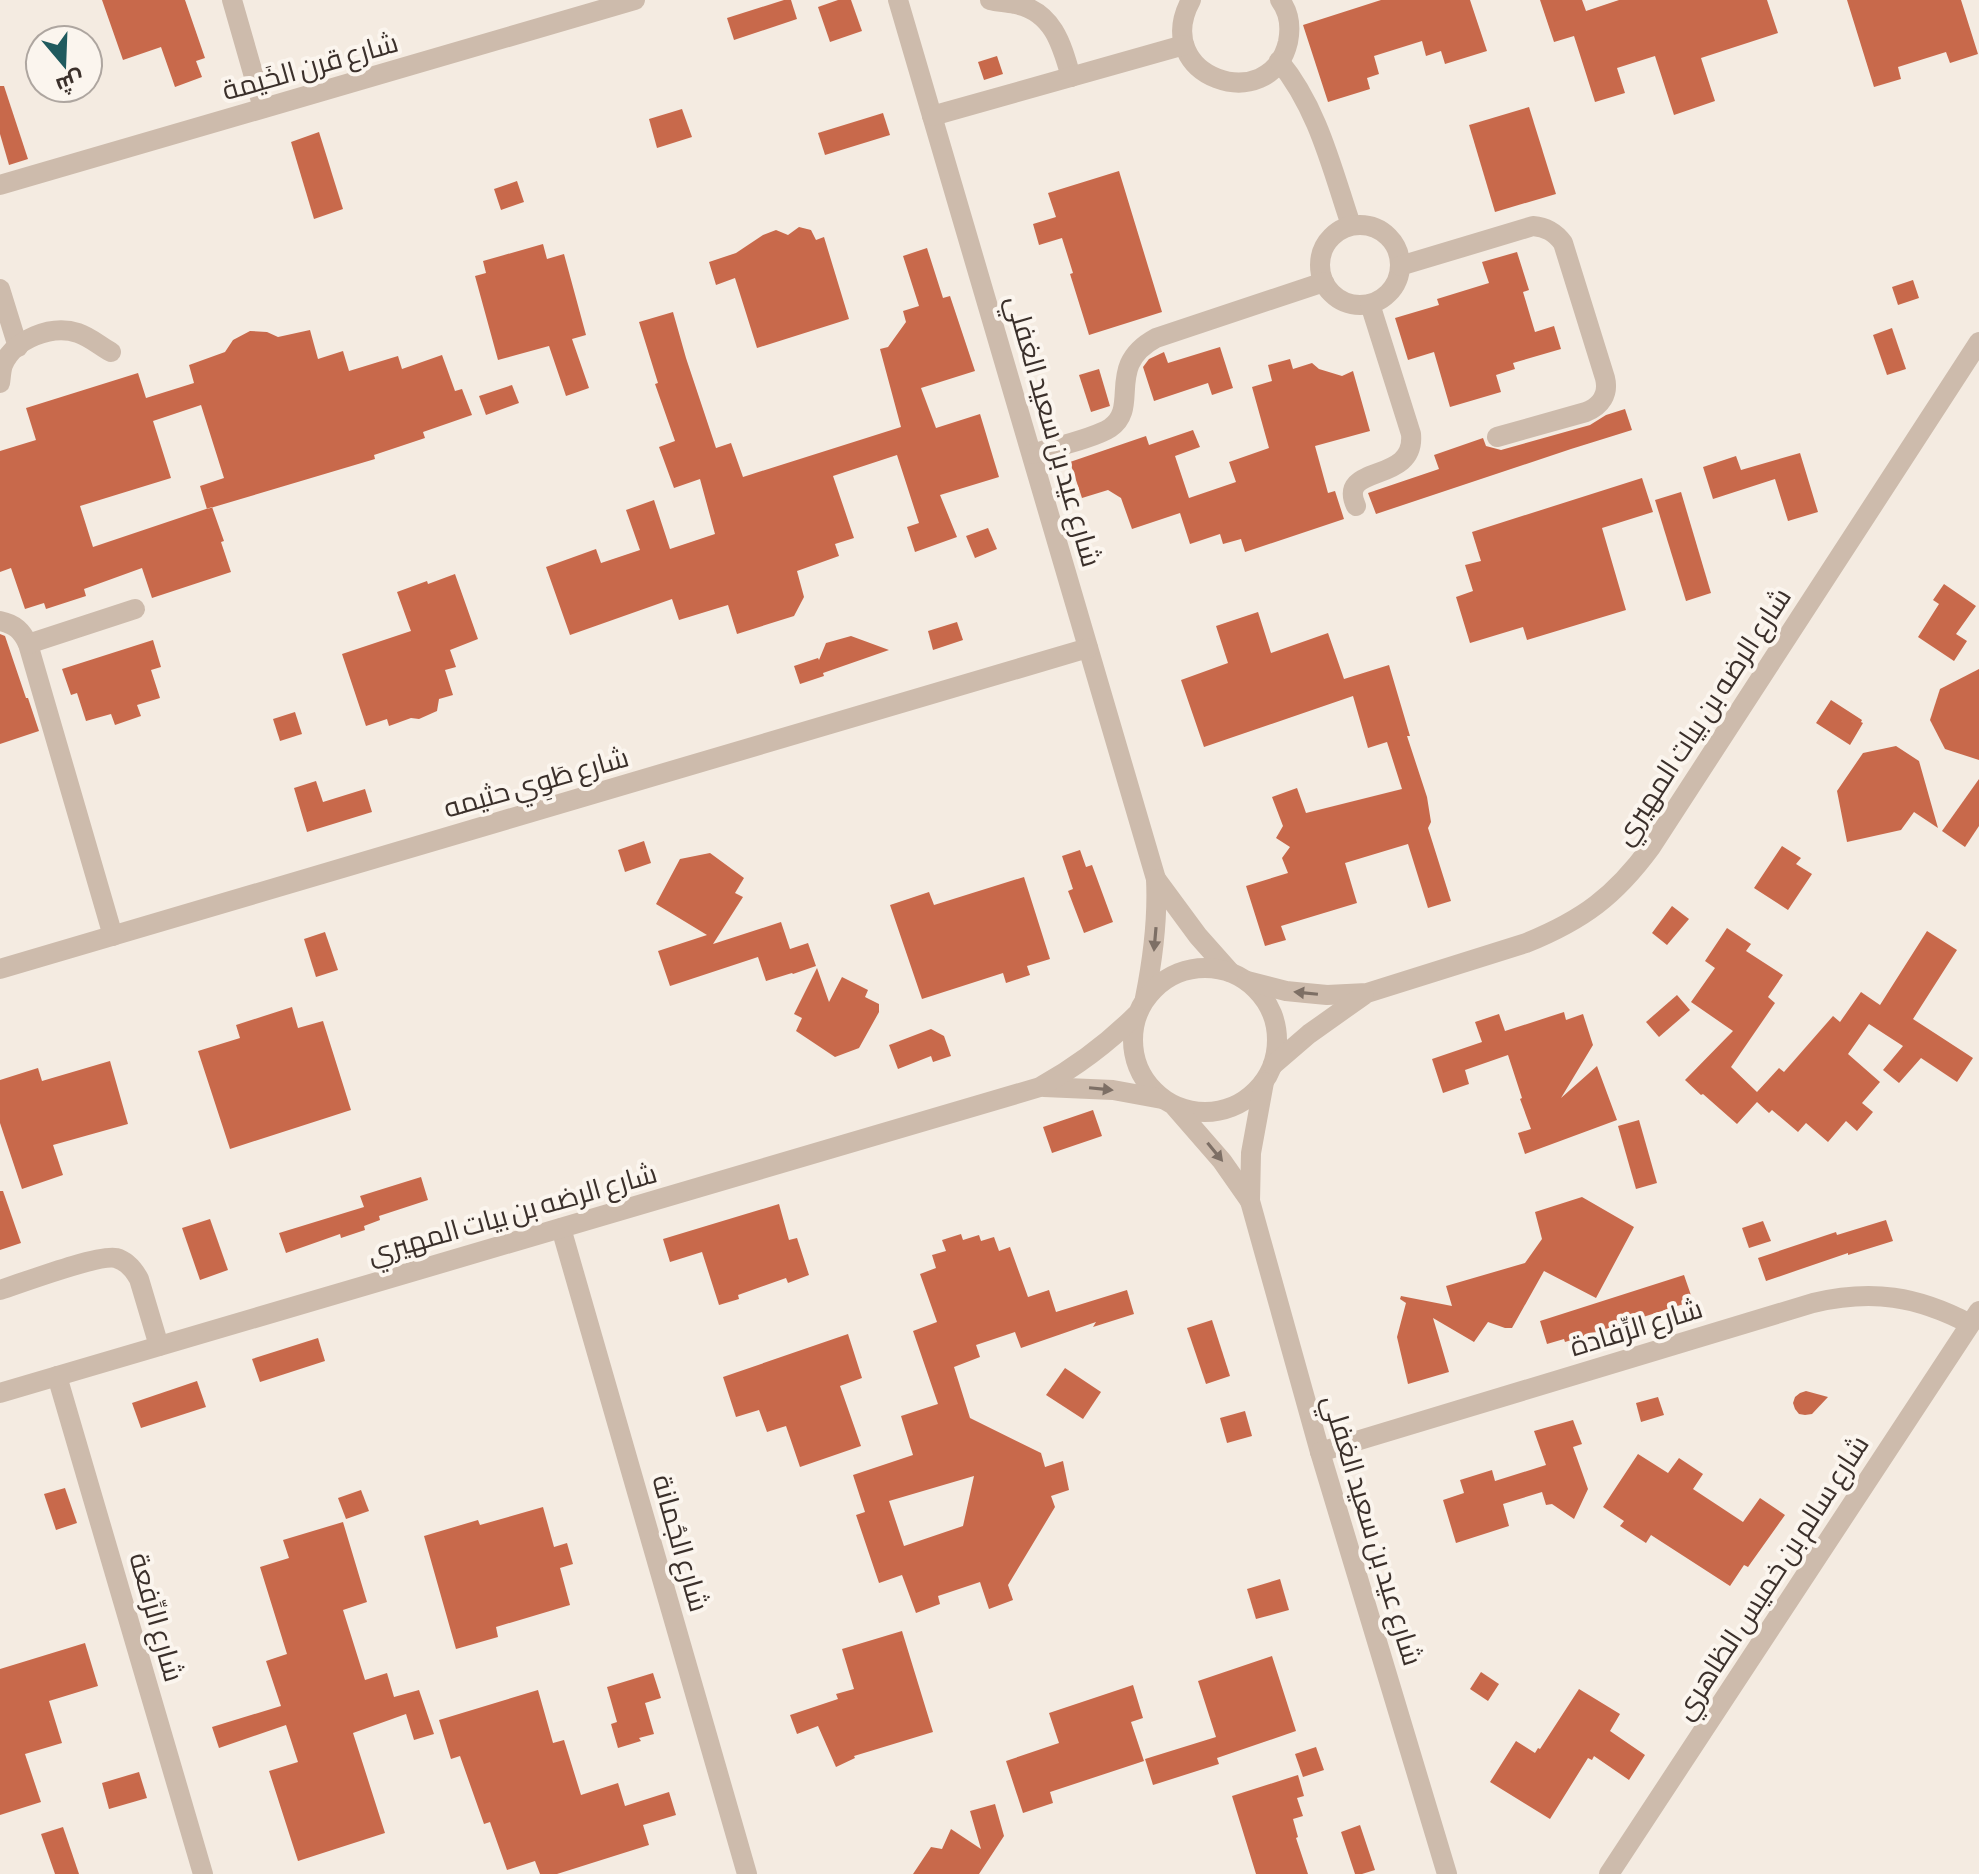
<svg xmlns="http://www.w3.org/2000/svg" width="1979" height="1874" font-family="'Asap Condensed',Cairo,sans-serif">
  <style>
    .building { fill: #c8694b; fill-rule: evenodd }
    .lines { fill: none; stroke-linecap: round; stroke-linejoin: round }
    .minor { stroke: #cdbbac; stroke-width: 20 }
    .oneway { fill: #7d6f65 }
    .labels { text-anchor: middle; stroke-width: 8; stroke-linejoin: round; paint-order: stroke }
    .street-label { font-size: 28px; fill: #3b302b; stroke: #fbf5ee }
  </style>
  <rect width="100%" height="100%" fill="#f4ebe1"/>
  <g class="building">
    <path d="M102 0H185L205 58 196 61 202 77 175 87 161 47 123 60Z"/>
    <path d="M784 0H791L797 19 734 40 727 18Z"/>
    <path d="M838 0H851L862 31 830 42 818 7Z"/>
    <path d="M1381 0H1470L1487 51 1445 64 1441 51 1426 56 1422 41 1374 56 1379 74 1367 78 1370 89 1328 102 1303 25Z"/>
    <path d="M1540 0H1582L1586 11 1619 0H1767L1778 33 1701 58 1715 101 1674 115 1655 56 1617 68 1625 93 1595 102 1574 36 1554 42Z"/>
    <path d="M1847 0H1961L1978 54 1950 63 1946 52 1898 67 1901 79 1874 87Z"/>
    <path d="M997 56 1003 74 984 80 978 62Z"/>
    <path d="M0 86H4L28 159 9 165 0 134Z"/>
    <path d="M1529 107 1556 194 1495 212 1469 125Z"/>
    <path d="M682 109 692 137 657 148 649 119Z"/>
    <path d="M883 113 890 135 825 155 818 133Z"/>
    <path d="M319 132 343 209 314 219 291 142Z"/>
    <path d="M1119 171 1162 312 1089 335 1070 274 1073 273 1062 238 1039 245 1033 224 1056 217 1048 193Z"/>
    <path d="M517 181 524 202 501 210 494 189Z"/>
    <path d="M799 227 811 230 816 240 824 237 849 319 757 348 735 278 716 285 709 262 736 253 763 235 776 230 788 235Z"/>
    <path d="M543 244 547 259 564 254 586 335 572 339 589 388 566 396 549 346 498 360 475 276 486 273 483 261Z"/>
    <path d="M927 248 943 298 950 296 975 371 921 388 936 428 980 414 999 477 940 495 957 537 915 552 907 527 919 523 897 455 833 476 854 538 835 544 839 556 797 571 804 597 794 616 737 634 728 605 679 620 672 599 570 635 546 567 596 549 601 563 640 550 626 510 654 500 670 549 715 534 700 479 674 488 659 447 675 441 655 384 658 383 639 322 673 312 686 358 716 448 731 443 743 477 901 427 880 349 888 347 906 322 903 311 919 306 903 256Z"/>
    <path d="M1517 252 1529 290 1523 292 1535 332 1554 326 1561 349 1513 363 1515 369 1496 375 1501 392 1450 407 1434 352 1408 360 1395 318 1439 305 1437 299 1489 283 1482 262Z"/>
    <path d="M1913 280 1919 298 1898 305 1892 287Z"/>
    <path d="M1892 328 1906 369 1887 375 1873 335Z"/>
    <path d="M310 330 318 359 343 351 349 371 398 356 402 369 442 355 455 391 462 389 472 415 423 432 425 438 374 455 375 459 207 509 200 486 224 478 201 405 153 421 171 478 80 506 93 547 212 507 224 541 221 542 231 572 152 598 142 568 84 589 86 596 46 609 44 603 25 609 11 568 0 572V451L36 440 26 408 138 373 146 398 194 383 189 365 225 352 233 340 250 331 267 332 278 337Z"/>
    <path d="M1220 347 1233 388 1212 395 1208 383 1154 401 1143 367 1149 359 1164 352 1168 363Z"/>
    <path d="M1290 359 1293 369 1312 363 1319 369 1342 376 1353 371 1370 431 1315 446 1328 493 1335 491 1344 519 1245 552 1241 539 1223 544 1220 534 1190 544 1180 513 1132 529 1121 498 1108 490 1082 498 1070 462 1146 436 1149 445 1193 430 1200 447 1175 456 1189 498 1236 482 1229 462 1269 448 1252 387 1272 381 1268 365Z"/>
    <path d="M1099 369 1110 406 1091 412 1079 375Z"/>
    <path d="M512 385 519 403 486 415 479 396Z"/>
    <path d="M1625 409 1632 430 1571 449 1376 514 1368 493 1439 469 1434 455 1483 438 1486 446 1501 450 1590 425 1606 415Z"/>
    <path d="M1800 453 1818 512 1788 521 1775 479 1713 499 1703 467 1736 456 1741 470Z"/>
    <path d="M1642 478 1653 512 1602 528 1626 610 1527 640 1523 627 1470 643 1456 597 1473 591 1465 565 1481 561 1472 532Z"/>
    <path d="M1681 492 1711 593 1686 601 1655 500Z"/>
    <path d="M988 528 997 549 975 558 966 536Z"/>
    <path d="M455 574 478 639 450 650 456 667 445 670 453 695 439 699 437 711 419 719 411 718 389 726 387 719 366 726 342 654 411 631 397 592 427 581 428 584Z"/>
    <path d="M1944 584 1976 606 1956 634 1967 641 1954 661 1918 637 1939 604 1933 600Z"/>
    <path d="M1258 612 1271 653 1328 633 1344 679 1389 665 1410 736H1407L1427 797 1431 822 1428 828 1451 901 1428 908 1408 844 1345 863 1357 903 1281 926 1286 940 1265 946 1246 886 1288 873 1282 858 1290 847 1276 838 1283 826 1272 797 1297 788 1306 813 1402 789 1387 742 1368 748 1353 696 1204 747 1181 680 1228 663 1216 626Z"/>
    <path d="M957 622 963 640 933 650 928 631Z"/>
    <path d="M0 634 5 636 26 698H28L39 731 0 744Z"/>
    <path d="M851 636 889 650 823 673 824 676 800 684 794 666 818 658 819 660 826 643Z"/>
    <path d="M153 640 161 667 151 670 160 698 137 705 141 716 115 725 111 714 86 721 77 693 71 695 62 669Z"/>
    <path d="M1979 669V760L1945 749 1930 720 1940 689Z"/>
    <path d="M1831 700 1862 720 1861 722 1863 723 1850 745 1816 723Z"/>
    <path d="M295 712 302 734 280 741 273 719Z"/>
    <path d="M1896 746 1919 761 1938 828 1914 812 1901 830 1847 842 1837 791 1863 753Z"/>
    <path d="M1979 779V826L1965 847 1942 831Z"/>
    <path d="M316 781 323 802 365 789 372 812 307 832 294 788Z"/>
    <path d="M644 841 651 863 625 872 618 850Z"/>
    <path d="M1782 846 1801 858 1796 864 1812 874 1788 910 1754 888Z"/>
    <path d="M1080 850 1086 867 1092 865 1113 922 1084 933 1068 891 1073 889 1062 856Z"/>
    <path d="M710 853 744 878 735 893 743 897 713 944 781 922 790 949 808 943 816 966 793 974 792 973 766 981 758 957 670 986 658 951 707 935 656 904 680 859Z"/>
    <path d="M1024 877 1050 959 1027 966 1030 975 1006 983 1003 973 922 999 890 905 929 892 934 905Z"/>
    <path d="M1672 906 1689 919 1667 945 1652 933Z"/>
    <path d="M1727 928 1751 944 1746 951 1783 975 1768 997 1775 1003 1731 1067 1757 1092 1779 1068 1784 1072 1833 1016 1840 1022 1861 992 1880 1005 1927 931 1957 950 1913 1019 1973 1058 1957 1082 1921 1058 1899 1083 1883 1070 1903 1046 1869 1024 1848 1054 1880 1082 1862 1103 1873 1112 1857 1131 1846 1121 1828 1142 1806 1123 1798 1132 1772 1110 1769 1113 1757 1102 1737 1124 1703 1094 1701 1095 1685 1080 1733 1031 1691 1002 1715 968 1705 961Z"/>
    <path d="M325 932 338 970 316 977 304 939Z"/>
    <path d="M817 968 829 1002 842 977 868 990 865 997 879 1004V1012L859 1048 835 1057 796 1031 802 1018 794 1014Z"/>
    <path d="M1677 995 1690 1010 1659 1037 1646 1022Z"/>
    <path d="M292 1007 298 1028 323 1021 351 1110 230 1149 198 1051 240 1038 236 1025Z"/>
    <path d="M1564 1012 1566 1020 1583 1014 1593 1045 1561 1098 1597 1066 1617 1120 1525 1154 1518 1133 1531 1129 1520 1099 1522 1098 1508 1055 1465 1070 1469 1084 1443 1093 1432 1059 1482 1042 1475 1022 1499 1014 1505 1031Z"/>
    <path d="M931 1029 944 1036 951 1056 933 1062 931 1056 898 1069 889 1045Z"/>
    <path d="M110 1061 128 1124 53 1145 63 1175 22 1189 0 1123V1080L38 1068 42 1081Z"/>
    <path d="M1093 1110 1102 1136 1052 1153 1043 1127Z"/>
    <path d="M1639 1120 1657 1183 1636 1189 1618 1126Z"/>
    <path d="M421 1177 428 1200 379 1216 380 1220 364 1226 365 1230 341 1238 340 1234 286 1253 279 1233 364 1207 360 1196Z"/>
    <path d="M0 1191H3L21 1243 0 1250Z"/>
    <path d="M1582 1197 1634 1227 1596 1298 1544 1271 1512 1328H1505L1488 1322 1474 1342 1433 1318 1449 1372 1408 1384 1397 1337 1406 1303 1400 1299 1401 1296 1452 1306 1446 1286 1525 1263 1542 1239 1535 1212Z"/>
    <path d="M779 1204 789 1240 797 1238 809 1275 788 1283 786 1278 738 1295 739 1299 719 1305 702 1252 670 1262 663 1239Z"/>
    <path d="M210 1219 228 1270 200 1280 182 1228Z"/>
    <path d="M1886 1220 1893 1241 1848 1255V1253L1766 1281 1758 1258 1836 1232 1837 1235Z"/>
    <path d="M1763 1221 1771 1241 1749 1248 1742 1228Z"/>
    <path d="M961 1234 963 1240 979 1235 981 1241 994 1237 999 1251 1010 1247 1028 1297 1049 1290 1056 1312 1127 1290 1134 1314 1093 1327 1096 1322 1021 1348 1015 1332 976 1345 980 1357 954 1367 970 1418 1041 1453 1045 1467 1063 1461 1069 1490 1051 1496 1055 1507 1008 1585 1013 1600 989 1609 980 1582 938 1596 940 1604 916 1613 902 1575 879 1583 856 1515 865 1512 853 1475 913 1455 901 1416 938 1404 913 1331 937 1322 920 1274 936 1268 932 1255 946 1251 942 1240ZM974 1476 963 1526 904 1546 889 1501Z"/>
    <path d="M1684 1275 1693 1301 1565 1342 1564 1339 1547 1344 1540 1321Z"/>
    <path d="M1212 1320 1230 1376 1206 1384 1187 1328Z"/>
    <path d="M848 1334 862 1378 840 1386 861 1446 800 1467 786 1426 767 1432 759 1410 736 1417 723 1377Z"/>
    <path d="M318 1338 325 1361 260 1382 252 1359Z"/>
    <path d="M1065 1368 1101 1392 1083 1419 1046 1395Z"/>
    <path d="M197 1381 206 1407 141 1428 132 1403Z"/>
    <path d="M1806 1391 1828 1397 1812 1414 1805 1415 1799 1414 1795 1409 1793 1403 1795 1397 1800 1393Z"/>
    <path d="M1658 1397 1664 1415 1641 1422 1636 1403Z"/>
    <path d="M1245 1411 1252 1436 1227 1443 1220 1418Z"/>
    <path d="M1573 1420 1582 1444 1573 1447 1588 1489 1574 1519 1552 1504 1546 1505 1542 1492 1503 1504 1509 1526 1456 1543 1443 1500 1464 1493 1460 1480 1492 1470 1495 1481 1546 1465 1534 1431Z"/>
    <path d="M1638 1454 1668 1473 1679 1458 1703 1474 1693 1489 1743 1522 1760 1498 1785 1515 1748 1567 1744 1565 1730 1586 1651 1535 1646 1543 1620 1526 1624 1521 1603 1507Z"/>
    <path d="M65 1488 77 1523 56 1530 44 1494Z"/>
    <path d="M361 1490 369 1511 346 1519 338 1498Z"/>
    <path d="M543 1507 554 1547 567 1543 573 1564 560 1568 570 1605 496 1627 498 1637 456 1649 424 1536 478 1520 480 1525Z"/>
    <path d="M343 1522 367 1602 343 1610 365 1680 387 1673 394 1697 419 1690 434 1734 414 1740 406 1714 353 1733 385 1833 298 1861 269 1771 298 1762 286 1725 219 1748 212 1727 281 1706 266 1661 287 1654 260 1567 289 1558 283 1540Z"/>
    <path d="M1280 1579 1289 1610 1256 1619 1247 1589Z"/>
    <path d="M902 1631 933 1732 854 1756 855 1758 836 1767 818 1726 797 1734 790 1715 838 1699 836 1694 854 1689 842 1649Z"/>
    <path d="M85 1643 98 1686 49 1701 62 1743 25 1754 41 1802 0 1815V1669Z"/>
    <path d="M1272 1656 1296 1731 1217 1758 1219 1764 1153 1785 1145 1759 1216 1737 1198 1681Z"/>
    <path d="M1481 1672 1499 1684 1488 1701 1470 1689Z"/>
    <path d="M653 1673 661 1698 645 1703 654 1734 639 1738 641 1741 618 1748 611 1724 617 1722 607 1687Z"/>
    <path d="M1133 1685 1143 1718 1131 1722 1144 1761 1050 1792 1053 1803 1023 1813 1006 1761 1059 1743 1049 1713Z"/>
    <path d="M1579 1689 1620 1714 1610 1731 1645 1755 1629 1780 1594 1756 1592 1760 1588 1758 1550 1819 1490 1782 1516 1741 1535 1753 1538 1748 1540 1749Z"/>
    <path d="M538 1690 553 1743 564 1740 581 1795 618 1783 625 1806 669 1792 676 1815 643 1825 649 1845 557 1874H540L535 1861 507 1870 490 1822 484 1824 460 1756 451 1759 439 1720Z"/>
    <path d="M1316 1747 1324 1770 1303 1777 1295 1754Z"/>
    <path d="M139 1772 147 1798 109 1809 102 1783Z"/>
    <path d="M1298 1775 1304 1796 1297 1798 1303 1816 1293 1819 1298 1837 1296 1838 1308 1874H1256L1232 1796Z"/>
    <path d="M995 1804 1004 1836 979 1874H913L931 1847 942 1849 951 1829 981 1849 970 1811Z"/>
    <path d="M1360 1825 1375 1870 1362 1874H1355L1341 1832Z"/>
    <path d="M63 1827 79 1874H55L41 1834Z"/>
  </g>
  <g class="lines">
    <g class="minor">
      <path d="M232 0 263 108"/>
      <path d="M898 0 1156 879C1158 919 1153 958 1145 998"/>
      <path d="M990 0C998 2 1007 2 1015 4 1053 11 1062 45 1071 77"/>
      <path d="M1191 0C1149 77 1270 118 1288 42 1291 27 1289 12 1280 0"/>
      <path d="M1279 61C1318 108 1332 169 1351 225"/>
      <path d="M932 116 1184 45"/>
      <path d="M0 185 635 0"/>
      <circle cx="1360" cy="265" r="40"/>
      <path d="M1400 266 1533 226C1546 227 1555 232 1563 243L1605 378C1609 394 1601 406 1586 412L1497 437"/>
      <path d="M0 289 18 347"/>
      <path d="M0 383C1 378 1 370 3 365 14 339 52 324 78 333 90 337 100 346 111 352"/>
      <path d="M1032 454C1051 448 1095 438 1110 428 1141 407 1104 366 1156 338L1324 282"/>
      <path d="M1356 506C1336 463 1416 485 1411 434L1370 304"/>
      <path d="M0 621C15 624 22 631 28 644L113 936"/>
      <path d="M28 644 135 609"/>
      <path d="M1156 879 1198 936 1230 972"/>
      <circle cx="1205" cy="1040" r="72"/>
      <path d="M0 969 1088 648"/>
      <path d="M1247 981 1286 991 1306 993 1327 995 1367 993 1526 943C1583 920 1615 896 1651 847L1979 342"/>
      <path d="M1273 1065 1309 1034 1364 995"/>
      <path d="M1264 1082 1251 1153 1250 1201 1320 1452 1447 1874"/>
      <path d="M1044 1087 1113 1090 1162 1099"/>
      <path d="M1175 1107 1222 1161 1250 1201"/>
      <path d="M561 1228 747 1874"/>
      <path d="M0 1290C22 1283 98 1254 116 1258 127 1261 134 1270 139 1279L159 1346"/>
      <path d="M57 1376 203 1874"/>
      <path d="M0 1393 1040 1087C1076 1067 1107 1044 1136 1015"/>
      <path d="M1320 1452 1813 1303C1872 1289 1917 1296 1970 1324"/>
      <path d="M1609 1874 1979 1311"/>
    </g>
  </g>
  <defs><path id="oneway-solid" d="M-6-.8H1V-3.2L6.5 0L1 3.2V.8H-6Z" transform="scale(2)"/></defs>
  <g class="oneway">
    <use href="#oneway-solid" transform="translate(1155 939) rotate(95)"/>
    <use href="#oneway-solid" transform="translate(1306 993) rotate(-174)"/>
    <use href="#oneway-solid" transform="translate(1101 1089) rotate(6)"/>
    <use href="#oneway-solid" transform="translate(1215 1152) rotate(51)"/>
  </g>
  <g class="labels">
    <g class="street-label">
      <text transform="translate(310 66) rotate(-16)" y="10">شارع قرن الخَيمة</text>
      <text transform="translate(1054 431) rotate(74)" y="10">شارع عيد بن سعيد الغفلي</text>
      <text transform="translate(1702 716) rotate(-57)" y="10">شارع الرضه بن بيات المهيري</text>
      <text transform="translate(536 782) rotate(-16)" y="10">شارع طَوِي حثيمه</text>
      <text transform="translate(512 1213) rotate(-16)" y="10">شارع الرضه بن بيات المهيري</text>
      <text transform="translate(1636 1327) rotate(-17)" y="10">شارع الرِّفادة</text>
      <text transform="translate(1373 1530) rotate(73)" y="10">شارع عيد بن سعيد الغفلي</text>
      <text transform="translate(681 1543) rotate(74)" y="10">شارع الجُمانة</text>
      <text transform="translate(1771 1577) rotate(-57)" y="10">شارع سالم بن خميس الظاهري</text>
      <text transform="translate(157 1617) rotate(74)" y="10">شارع الرِّفعة</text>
    </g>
  </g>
  <g transform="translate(64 64) rotate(161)"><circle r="38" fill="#fbf5ee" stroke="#aea6a0" stroke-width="2"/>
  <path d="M0-6L14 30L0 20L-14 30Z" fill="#1f5a5e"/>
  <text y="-12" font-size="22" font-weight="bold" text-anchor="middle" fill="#3b302b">ش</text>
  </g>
</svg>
